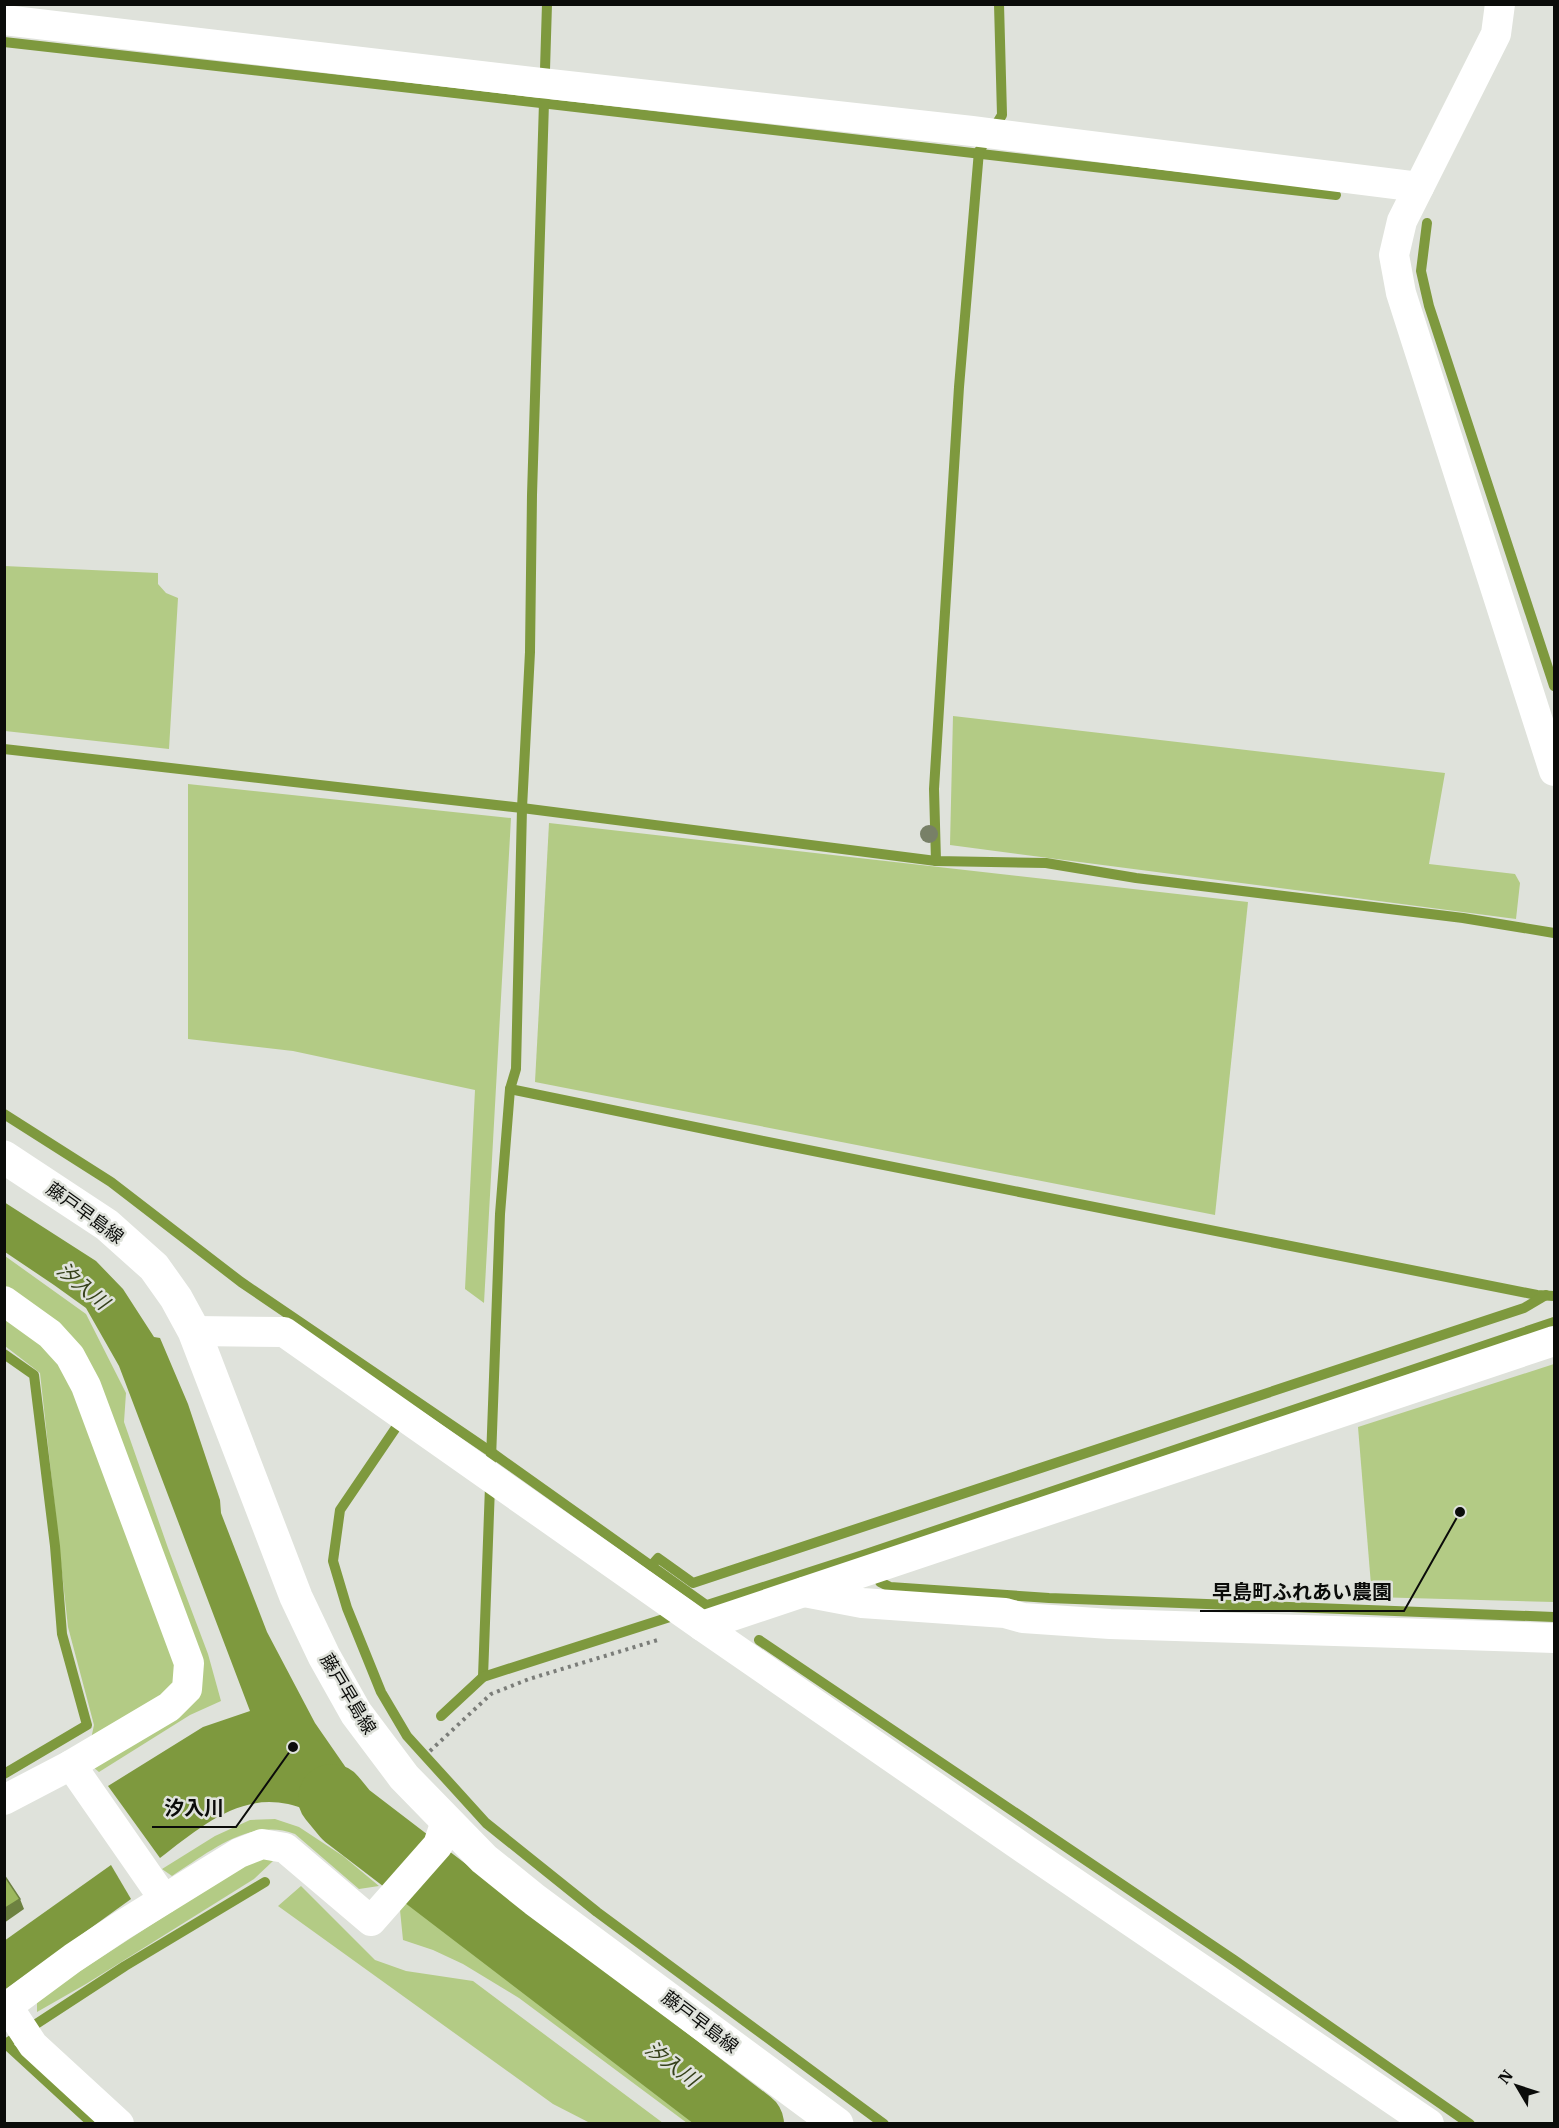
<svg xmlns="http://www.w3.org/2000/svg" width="1559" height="2128" font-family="'IBM Plex Serif','Noto Sans JP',serif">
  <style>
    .green { fill: #b3cb85 }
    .water { fill: #7e993e }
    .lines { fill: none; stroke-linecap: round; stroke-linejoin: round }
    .stream { stroke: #7e993e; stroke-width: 10 }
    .river { stroke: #7e993e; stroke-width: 68 }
    .path { stroke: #7b7d79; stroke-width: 4; stroke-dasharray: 3 4.5; stroke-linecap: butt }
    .street { stroke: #fff; stroke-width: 30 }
    .secondary { stroke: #fff; stroke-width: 33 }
    .tree { fill: #788067 }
    .shaded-wall { fill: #6d8141 }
    .building { fill: #9cb85d; stroke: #6d8141; stroke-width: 1.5 }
    .labels { text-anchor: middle; stroke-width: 5; stroke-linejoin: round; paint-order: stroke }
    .street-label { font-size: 18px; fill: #0b0c0a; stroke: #dfe2db }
    .water-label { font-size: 20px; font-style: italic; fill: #36411b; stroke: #dfe2db }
    .leader { fill: none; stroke: #0b0c0a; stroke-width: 2 }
    .callout-dot { fill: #0b0c0a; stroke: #dfe2db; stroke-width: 2 }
    .callout-label { font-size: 20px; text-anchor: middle; font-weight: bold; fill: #0b0c0a; stroke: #dfe2db; stroke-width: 5; stroke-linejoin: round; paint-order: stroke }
  </style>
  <rect width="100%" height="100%" fill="#dfe2db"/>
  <g class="green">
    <path d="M4 566 158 573V584L166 593 178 598 169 749 5 731Z"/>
    <path d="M953 716 1445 773 1429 864 1515 874 1520 883 1516 919 950 845Z"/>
    <path d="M188 784 511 818 484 1303 465 1289 475 1090 293 1051 188 1039Z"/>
    <path d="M549 823 1248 902 1215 1215 535 1082Z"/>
    <path d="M5 1256 86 1314 126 1393 124 1422 168 1548 208 1654 221 1701 190 1715 99 1772 93 1767 190 1698 101 1402 5 1293Z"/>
    <path d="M4 1311 75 1377 182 1672 169 1693 91 1739 94 1725 68 1627 40 1373 5 1346Z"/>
    <path d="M1554 1364V1602L1372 1597 1358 1427Z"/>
    <path d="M275 1819 299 1827 343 1856 379 1886 359 1889 295 1834C250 1817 208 1853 172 1876L162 1869 215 1836 250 1820Z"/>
    <path d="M263 1858 273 1861 254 1879 86 1984 37 2012V1999L231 1873Z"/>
    <path d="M301 1886 375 1960 406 1971 473 1981 663 2123H590L553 2104 278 1906Z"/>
    <path d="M417 1890 729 2123H687L519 1998 463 1964 433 1950 403 1940 400 1910Z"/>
  </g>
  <g class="water">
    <path d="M4 1202 96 1261 123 1289 154 1337 160 1338 188 1404 220 1500 221 1513 267 1632 315 1723 378 1814 413 1845 389 1871C374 1860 358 1850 344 1839 333 1830 321 1817 308 1811 249 1784 204 1824 160 1858L108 1786 203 1727 250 1711 119 1366 86 1308 54 1285 5 1252Z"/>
    <path d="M111 1865 131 1899 5 1990 4 1941Z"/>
  </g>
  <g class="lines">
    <g class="stream">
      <path d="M4 42C448 93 893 141 1336 195"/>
      <path d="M992 131 1002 115 999 4"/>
      <path d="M1427 223 1421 271 1429 306 1554 686"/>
      <path d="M4 749 522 808 936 861 1046 863 1136 878 1463 918 1554 933"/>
      <path d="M936 861 934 789 959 387 979 151 982 147"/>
      <path d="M510 1089 763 1141 1537 1295 1554 1296"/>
      <path d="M4 1114 111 1182 241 1282 491 1452 709 1607"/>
      <path d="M4 1354 34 1375 55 1546 62 1634 87 1725 4 1774"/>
      <path d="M395 1429 340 1510 333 1561 347 1608 381 1692 407 1736 486 1823 597 1912 884 2124"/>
      <path d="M651 1566 658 1558 693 1583 1524 1308 1546 1295"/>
      <path d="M880 1582 890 1587 1049 1598 1554 1617"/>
      <path d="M759 1640 1234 1960 1470 2124"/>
      <path d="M483 1677 500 1214 510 1089 516 1069 522 808 530 652 532 495 547 4"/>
      <path d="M441 1716 483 1677 866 1554 1554 1322"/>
      <path d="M6 2044 93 2124"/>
      <path d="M4 2045 125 1966 265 1882"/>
    </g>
    <path class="river" d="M332 1798 346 1815 750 2124"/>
    <path class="path" d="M430 1751 491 1694 529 1679 661 1639"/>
    <g class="street">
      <path d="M1500 4 1496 34 1402 221 1394 255 1401 293 1554 771"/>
      <path d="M4 20 532 82 972 131 1419 187"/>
      <path d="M4 1301 50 1334 70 1356 86 1386 189 1663 187 1689 169 1707 71 1765"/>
      <path d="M194 1331 284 1332 702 1626 1026 1850 1429 2124"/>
      <path d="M804 1592 862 1603 1005 1613 1023 1618 1110 1624 1554 1638"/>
      <path d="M702 1626 1554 1341"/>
      <path d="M4 1800 71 1765 164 1899"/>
      <path d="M8 2007 33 2045 119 2124"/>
      <path d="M4 2009 73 1958 121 1926 239 1853 262 1844 285 1848 371 1921 438 1845 446 1821"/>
    </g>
    <path class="secondary" d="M4 1157 107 1225 154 1267 176 1298 194 1331 296 1597 324 1656 356 1713 404 1777 484 1859 535 1900 837 2124"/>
  </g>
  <circle class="tree" cx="929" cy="834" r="9"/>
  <path class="shaded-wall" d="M20 1899 24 1909 4 1923V1909Z"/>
  <path class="building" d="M4 1875 20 1899 4 1909Z"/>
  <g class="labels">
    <g class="street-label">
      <text transform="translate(85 1213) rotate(36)" y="6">藤戸早島線</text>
      <text transform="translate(348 1694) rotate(59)" y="6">藤戸早島線</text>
      <text transform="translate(700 2022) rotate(37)" y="6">藤戸早島線</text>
    </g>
    <g class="water-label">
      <text transform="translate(83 1286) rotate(40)" y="7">汐入川</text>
      <text transform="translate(672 2064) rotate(37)" y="7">汐入川</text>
    </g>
  </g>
  <path class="leader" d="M1460 1512L1404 1611H1200M293 1747L236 1827H152"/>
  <g class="callout-dot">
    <circle cx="1460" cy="1512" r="6"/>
    <circle cx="293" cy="1747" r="6"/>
  </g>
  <g class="callout-label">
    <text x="1302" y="1599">早島町ふれあい農園</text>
    <text x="194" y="1815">汐入川</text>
  </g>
  <rect width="1559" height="2128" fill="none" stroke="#0b0c0a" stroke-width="12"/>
  <g transform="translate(1517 2086) rotate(309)" stroke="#dfe2db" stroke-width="4.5" paint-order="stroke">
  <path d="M0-4.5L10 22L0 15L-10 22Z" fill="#0b0c0a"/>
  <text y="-9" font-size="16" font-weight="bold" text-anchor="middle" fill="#0b0c0a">N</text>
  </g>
</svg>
